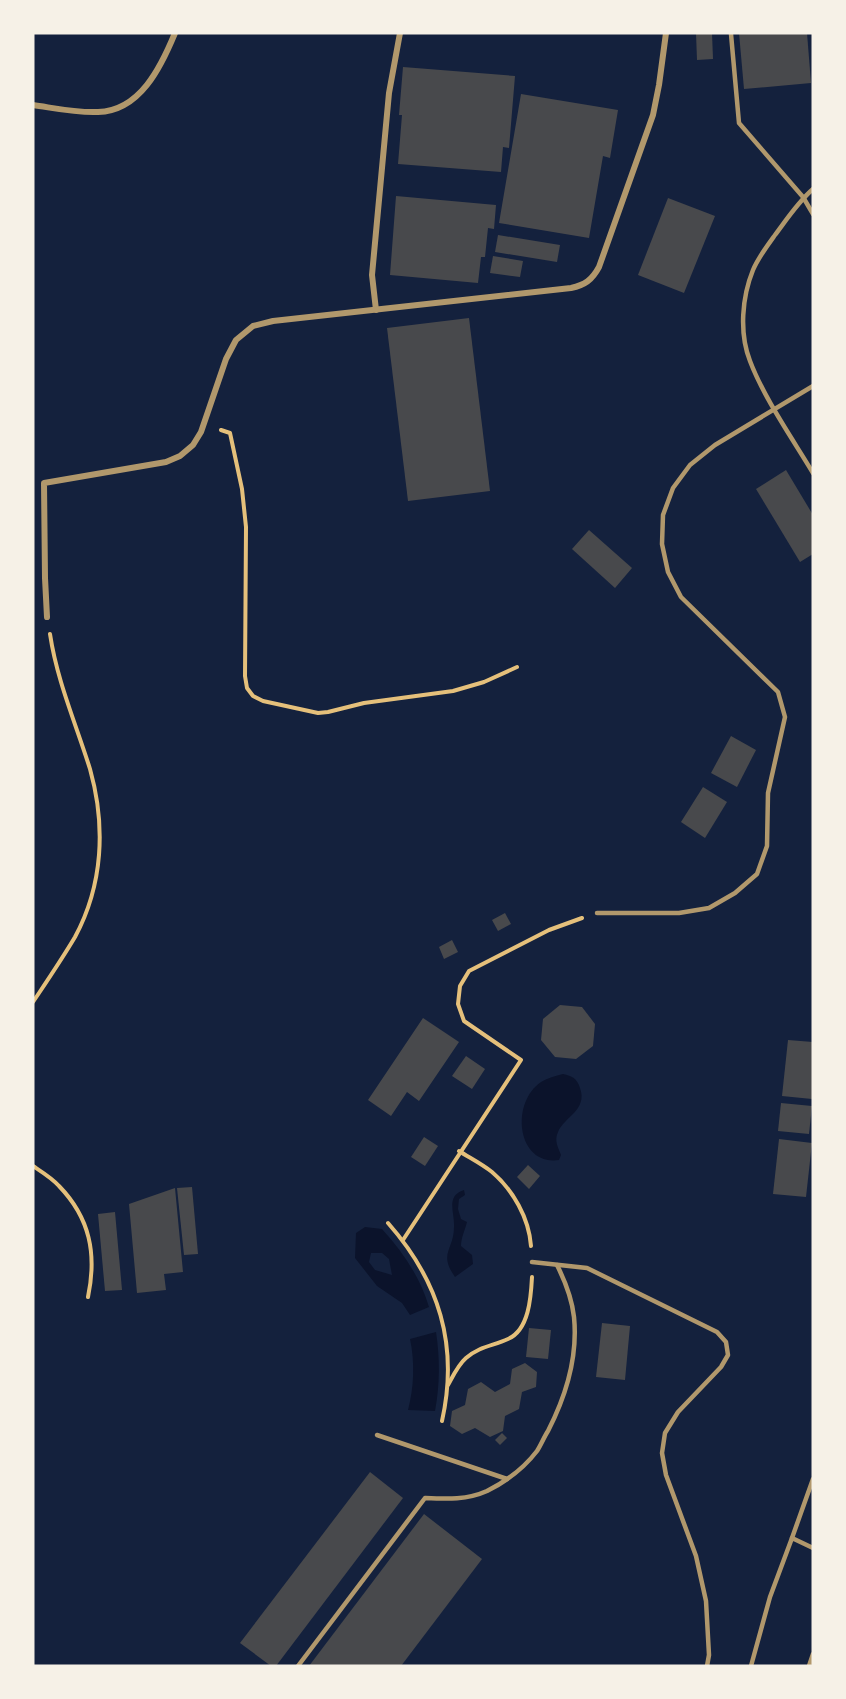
<svg xmlns="http://www.w3.org/2000/svg" width="846" height="1699" font-family="'Open Sans',sans-serif">
  <style>
    .water { fill: #0b132b; fill-rule: evenodd }
    .building { fill: #48494c }
    .lines { fill: none; stroke-linecap: round; stroke-linejoin: round }
    .path { stroke: #e5c07b; stroke-width: 4 }
    .service { stroke: #b1986c; stroke-width: 4.5 }
    .minor { stroke: #b1986c; stroke-width: 6 }
  </style>
  <rect width="100%" height="100%" fill="#14213d"/>
  <g class="water">
    <path d="M563 1074C572 1076 577 1078 580 1088 588 1110 564 1117 558 1132 554 1141 558 1147 561 1155L559 1160C517 1166 510 1103 541 1082 548 1078 555 1076 563 1074Z"/>
    <path d="M464 1190 465 1195 459 1199 458 1209 461 1219 467 1222C465 1230 461 1238 461 1246L472 1255 473 1264 455 1277C438 1253 454 1250 454 1227 455 1213 445 1196 464 1190Z"/>
    <path d="M365 1227 382 1229C403 1252 420 1277 429 1307L410 1315 402 1303 377 1286 355 1258 356 1233ZM371 1253H382L389 1259 392 1275 375 1270 369 1262Z"/>
    <path d="M436 1332C440 1358 440 1385 435 1411L408 1410C414 1388 415 1362 410 1339Z"/>
  </g>
  <g class="building">
    <path d="M696 33H712L713 59 697 60Z"/>
    <path d="M739 33H807L811 83 744 89Z"/>
    <path d="M403 67 515 76 509 148 503 147 501 172 398 164 402 115H399Z"/>
    <path d="M521 94 618 110 610 158 603 156 589 238 499 223Z"/>
    <path d="M396 196 496 205 494 229 488 228 485 257H481L478 283 390 275Z"/>
    <path d="M668 198 715 216 684 293 638 275Z"/>
    <path d="M498 235 560 245 557 262 495 252Z"/>
    <path d="M493 256 523 261 520 277 490 273Z"/>
    <path d="M469 318 490 491 408 501 387 328Z"/>
    <path d="M786 470 813 515V554L800 562 756 489Z"/>
    <path d="M589 530 632 568 615 588 572 549Z"/>
    <path d="M731 736 756 750 737 787 711 773Z"/>
    <path d="M703 787 727 802 705 838 681 822Z"/>
    <path d="M505 913 511 924 498 931 492 920Z"/>
    <path d="M452 940 458 952 444 959 439 947Z"/>
    <path d="M560 1005 582 1007 595 1024 593 1046 576 1059 555 1057 541 1040 543 1019Z"/>
    <path d="M423 1018 459 1042 419 1101 407 1092 391 1116 368 1100Z"/>
    <path d="M788 1040 813 1042 812 1099 782 1096Z"/>
    <path d="M466 1056 485 1069 472 1089 452 1076Z"/>
    <path d="M781 1103 812 1106 809 1134 778 1131Z"/>
    <path d="M424 1137 438 1146 425 1166 411 1157Z"/>
    <path d="M779 1139 812 1143 806 1197 773 1194Z"/>
    <path d="M528 1165 540 1176 529 1189 517 1177Z"/>
    <path d="M192 1187 198 1254 184 1255 177 1188Z"/>
    <path d="M175 1188 183 1272 164 1274 166 1290 137 1293 129 1204Z"/>
    <path d="M115 1212 122 1290 105 1291 98 1214Z"/>
    <path d="M602 1323 630 1326 625 1380 596 1377Z"/>
    <path d="M529 1328 551 1330 548 1359 526 1357Z"/>
    <path d="M525 1363 537 1372 536 1387 522 1392 519 1409 505 1416 503 1431 490 1437 475 1428 462 1434 450 1426 452 1411 465 1405 468 1389 481 1382 495 1392 510 1384 512 1369Z"/>
    <path d="M502 1433 507 1438 500 1445 495 1440Z"/>
    <path d="M370 1472 403 1498 276 1666H271L240 1643Z"/>
    <path d="M424 1514 482 1559 401 1666H309Z"/>
  </g>
  <g class="lines">
    <g class="path">
      <path d="M221 430 230 433 242 489 246 527 245 676 247 688 253 696 263 701 318 713 328 712 364 703 453 691 484 682 517 667"/>
      <path d="M33 1002C47 981 62 959 75 937 103 885 106 826 90 769 76 724 57 681 50 634"/>
      <path d="M459 1151C470 1158 482 1164 492 1172 513 1190 529 1218 531 1246"/>
      <path d="M33 1166C42 1172 52 1178 59 1186 90 1218 97 1254 88 1297"/>
      <path d="M388 1223C439 1281 459 1345 442 1421"/>
      <path d="M403 1240 521 1060 464 1021 458 1004 460 986 469 971 549 930 582 918"/>
      <path d="M448 1385C453 1376 458 1365 466 1358 480 1346 493 1346 508 1339 529 1330 531 1297 532 1277"/>
    </g>
    <g class="service">
      <path d="M731 34 739 123 803 197 813 214"/>
      <path d="M813 189C798 202 787 219 775 235 767 246 758 258 753 270 742 297 739 333 750 361 764 398 792 438 813 473"/>
      <path d="M597 913H679L709 908 735 893 757 874 767 846 768 793 785 717 778 692 681 597 668 572 662 544 663 515 673 488 690 465 715 445 813 386"/>
      <path d="M532 1262 587 1268 717 1332 726 1342 728 1355 721 1367 678 1412 665 1433 662 1453 666 1475 696 1556 706 1601 709 1655 707 1666"/>
      <path d="M377 1435 507 1479"/>
      <path d="M792 1538 813 1479"/>
      <path d="M298 1666 425 1498C447 1499 467 1500 487 1491 507 1481 524 1468 537 1451 541 1445 544 1437 548 1431 566 1396 578 1357 574 1317 572 1299 565 1281 557 1265"/>
      <path d="M751 1666 770 1597 792 1538 813 1548"/>
      <path d="M809 1666 813 1654"/>
    </g>
    <g class="minor">
      <path d="M33 105C54 108 76 113 98 112 140 111 161 67 175 33"/>
      <path d="M376 310 372 275 389 93 400 33"/>
      <path d="M47 617 45 578 44 483 166 462 180 456 193 445 201 432 226 359 236 340 253 326 273 321 571 288C585 285 592 280 599 267L653 115 659 85 666 33"/>
    </g>
  </g>
  <rect width="846" height="1699" fill="none" stroke="#f6f1e7" stroke-width="69"/>
</svg>
